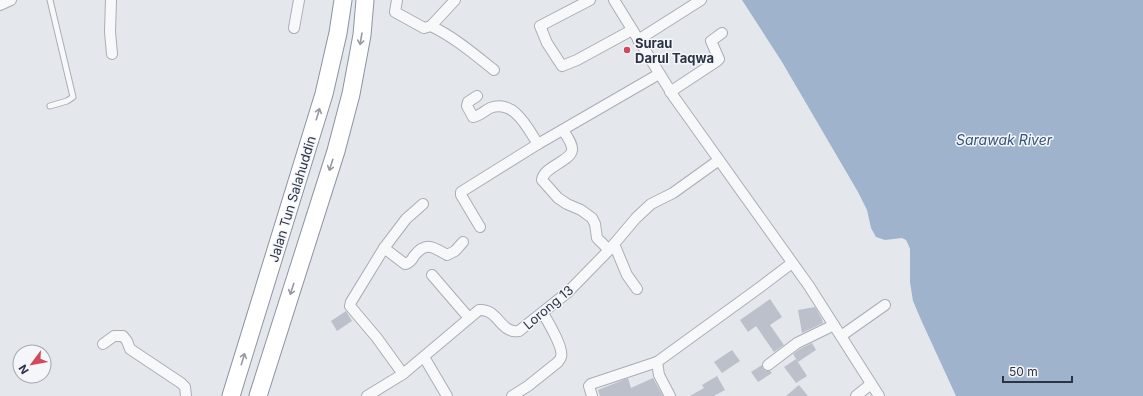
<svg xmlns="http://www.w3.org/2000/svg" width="1143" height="396" font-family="Inter,sans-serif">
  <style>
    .water { fill: #9fb4cc }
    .building { fill: #bbc0ca }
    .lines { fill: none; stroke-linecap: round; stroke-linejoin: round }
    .service-casing { stroke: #a9aeb7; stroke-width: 7 }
    .minor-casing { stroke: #a9aeb7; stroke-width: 12 }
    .trunk-casing { stroke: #8b94a3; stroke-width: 19 }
    .service { stroke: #f7f8fa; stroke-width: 5 }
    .minor { stroke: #f7f8fa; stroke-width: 10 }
    .trunk { stroke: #fff; stroke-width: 17 }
    .oneway { stroke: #959aa2 }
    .poi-dot { fill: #d1495b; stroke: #f4f6f9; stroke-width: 1.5 }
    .labels { text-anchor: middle; stroke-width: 3; stroke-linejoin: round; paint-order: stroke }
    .poi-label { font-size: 13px; font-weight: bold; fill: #2b3445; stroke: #f4f6f9; text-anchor: start }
    .street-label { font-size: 13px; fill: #2b3445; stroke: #f4f6f9 }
    .water-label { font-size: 14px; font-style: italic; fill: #34527a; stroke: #f4f6f9 }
  </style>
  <rect width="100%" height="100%" fill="#e4e7ec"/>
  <path class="water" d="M742 0H1143V396H956L922 322 913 301 910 282V249L908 244 906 240 902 238 885 240 876 237 871 228 867 210 858 192 782 62Z"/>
  <g class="building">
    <path d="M770 299 782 317 770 325 784 345 774 352 756 326 748 332 740 320Z"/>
    <path d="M815 307 822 319 823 323 802 333 798 310Z"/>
    <path d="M346 311 352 321 337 331 331 321Z"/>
    <path d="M812 343 816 350 798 362 793 354 800 349Z"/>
    <path d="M732 350 740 361 722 373 714 362Z"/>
    <path d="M796 359 807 376 796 383 784 367Z"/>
    <path d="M762 365 763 369 766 371H770L772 373 758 382 751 372Z"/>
    <path d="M717 376 725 390 714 396H690L704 388 702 385Z"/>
    <path d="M628 378 631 388 653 378 663 396H600L598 390Z"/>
    <path d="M799 385 808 396H786Z"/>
  </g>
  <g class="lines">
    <g class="service-casing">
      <path id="service" d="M50 106 67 101 73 97 50 0"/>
    </g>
    <g class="minor-casing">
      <g id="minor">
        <path d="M111 0 110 32 112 54"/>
        <path d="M397 0 395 12 424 28 431 26C454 37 474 54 494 70"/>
        <path d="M590 0 540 26 547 43 562 66 577 60 632 30"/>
        <path d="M614 0 674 97 809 286 879 396"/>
        <path d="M0 5 11 0"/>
        <path d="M431 26 455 0"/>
        <path d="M294 28 299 0"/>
        <path d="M638 40 701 0"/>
        <path d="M670 92 717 61 719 59 711 41 722 33"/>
        <path d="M477 96 468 102 467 106 473 117C480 116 484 111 490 108 514 99 527 127 538 144"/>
        <path d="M563 130C566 135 573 144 572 150 571 161 543 167 542 180L558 198 567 204 581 210 592 218 595 224 597 238 609 250"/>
        <path d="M480 227 461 195V192L538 144 659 74"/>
        <path d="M614 244 627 275 637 289"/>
        <path d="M384 248 405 264C410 263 412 260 414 256 426 241 433 247 447 255L455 251 463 242"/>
        <path d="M432 275 469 318"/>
        <path d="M841 336 885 305"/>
        <path d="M103 344 114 336H123L127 341 130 349 181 383 185 387 186 396"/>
        <path d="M424 357 447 396"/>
        <path d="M657 362 659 375 670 396"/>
        <path d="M768 365 797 343 834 325"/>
        <path d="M403 374 377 338 350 306 351 302 384 248 406 219 423 204"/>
        <path d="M367 396 403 374 479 310C498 308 500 334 519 331L568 292 609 250 636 218 651 204 673 193 719 160"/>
        <path d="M512 396 528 386 558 362C559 360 561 359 561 357 564 348 548 322 543 313"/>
        <path d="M592 396 589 386 591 384 657 362 759 288 792 263"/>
        <path d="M856 396 871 384"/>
      </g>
    </g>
    <g class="trunk-casing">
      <g id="trunk">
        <path d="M231 396 324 94 338 33 343 0"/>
        <path d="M258 396 336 151 351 94 362 35 365 0"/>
      </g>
    </g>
    <use href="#service" class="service"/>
    <use href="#minor" class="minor"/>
    <use href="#trunk" class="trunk"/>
  </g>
  <defs><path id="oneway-shaft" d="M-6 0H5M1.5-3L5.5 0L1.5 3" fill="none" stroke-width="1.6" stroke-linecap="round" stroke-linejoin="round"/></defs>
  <g class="oneway">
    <use href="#oneway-shaft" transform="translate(361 39) rotate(99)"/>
    <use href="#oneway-shaft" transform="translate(318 114) rotate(-73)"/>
    <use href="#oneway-shaft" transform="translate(331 165) rotate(108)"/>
    <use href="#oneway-shaft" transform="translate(292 289) rotate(108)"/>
    <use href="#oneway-shaft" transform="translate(243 359) rotate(-73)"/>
  </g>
  <circle class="poi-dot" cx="627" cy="50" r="4"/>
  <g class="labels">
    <g class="poi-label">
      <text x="635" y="48">Surau<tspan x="635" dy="15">Darul Taqwa</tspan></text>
    </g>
    <g class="street-label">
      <text transform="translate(292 199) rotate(-73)" y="5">Jalan Tun Salahuddin</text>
      <text transform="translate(548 307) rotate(-40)" y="5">Lorong 13</text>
    </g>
    <g class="water-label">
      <text x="1004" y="145">Sarawak River</text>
    </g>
  </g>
  <g transform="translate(32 364) rotate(238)"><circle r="19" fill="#f4f6f9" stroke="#a4a8b1"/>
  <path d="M0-3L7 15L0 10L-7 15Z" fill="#d1495b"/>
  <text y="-6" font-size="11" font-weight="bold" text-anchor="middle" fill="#2b3445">N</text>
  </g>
  <path d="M1003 376v6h69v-6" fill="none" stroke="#2b3445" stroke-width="2"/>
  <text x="1009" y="376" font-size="12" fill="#2b3445" stroke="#f4f6f9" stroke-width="3" paint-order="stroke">50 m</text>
</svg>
